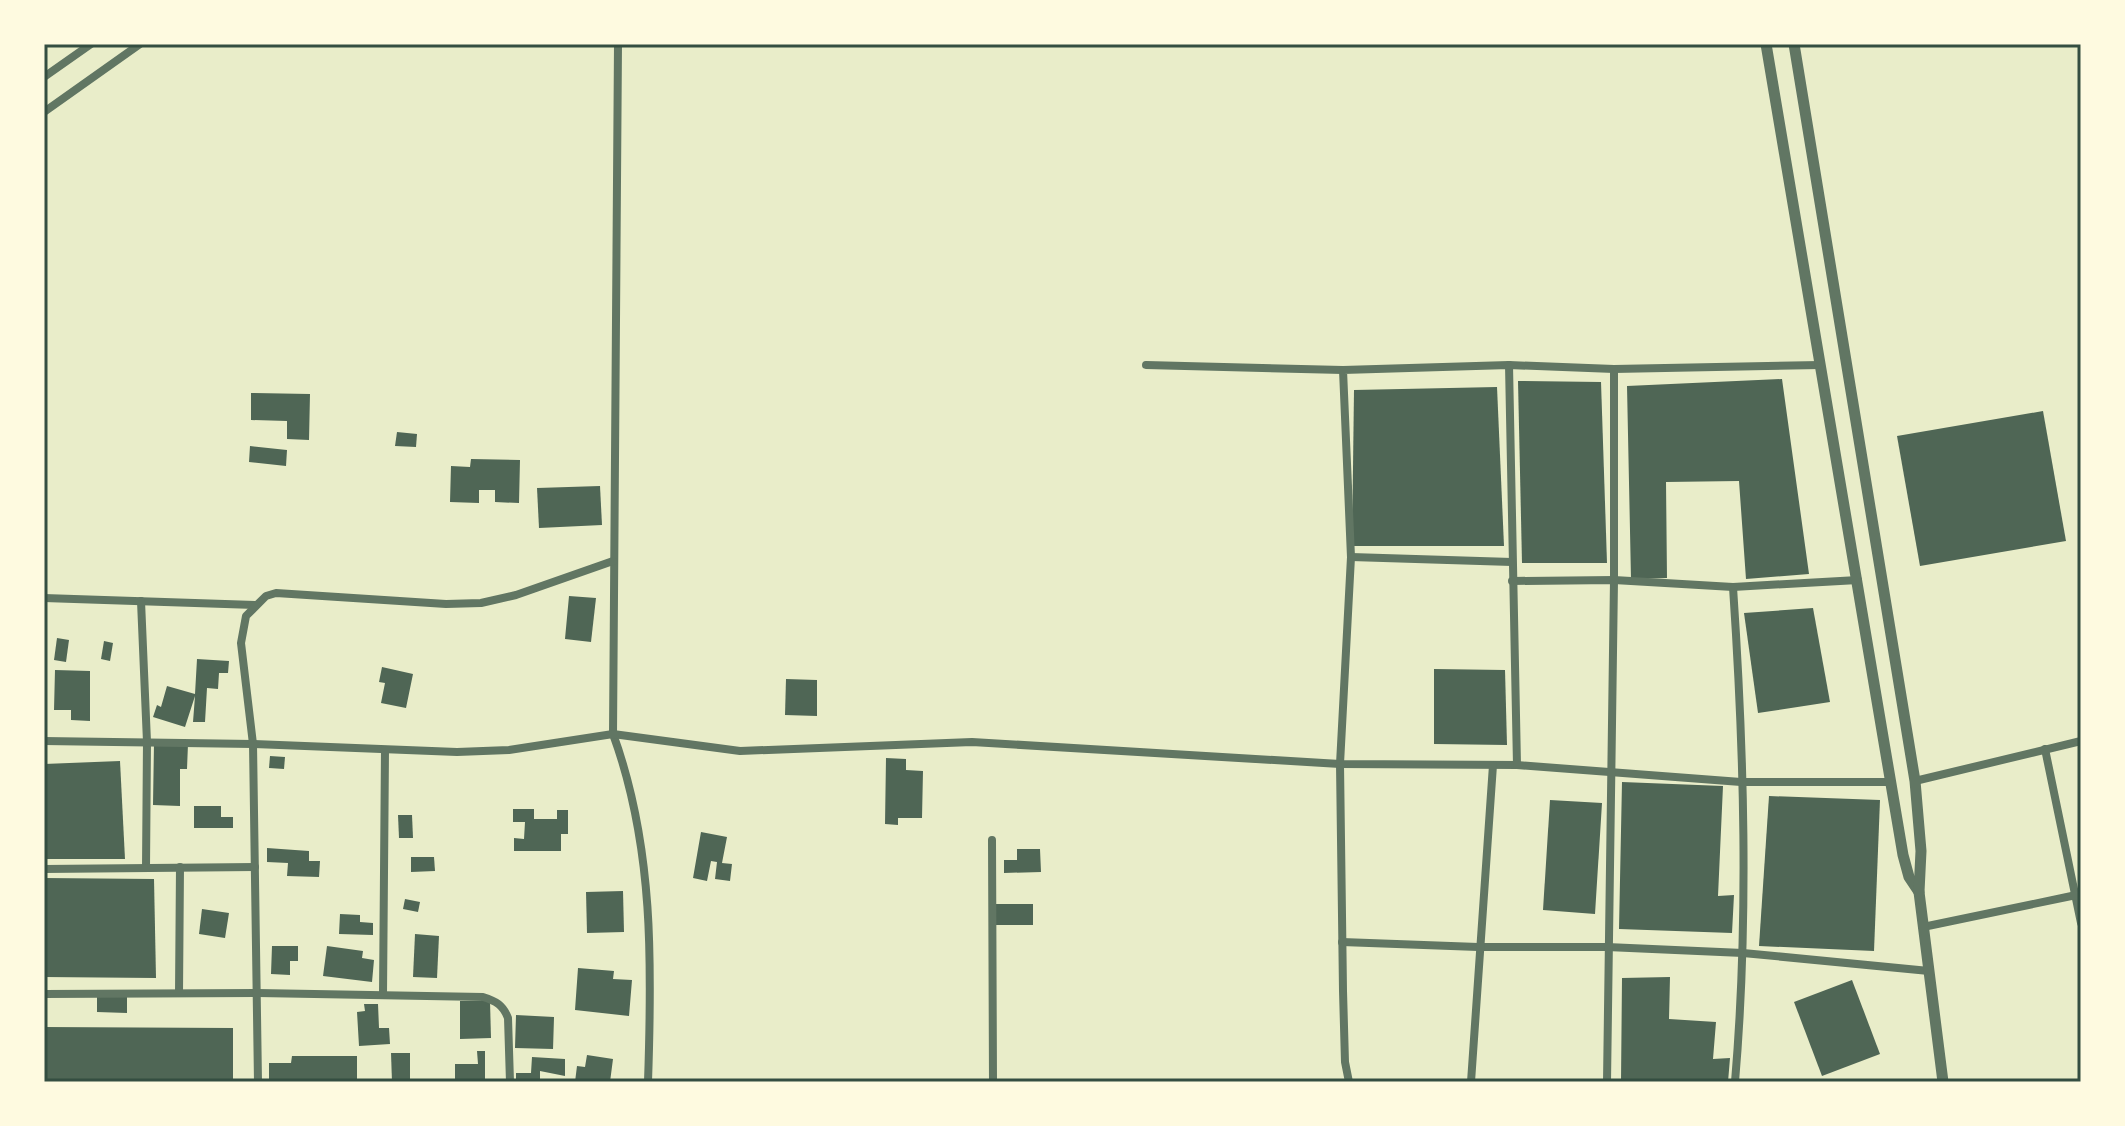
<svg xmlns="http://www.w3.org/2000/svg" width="2125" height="1126" font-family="Cabin,sans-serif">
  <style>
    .building { fill: #4f6655 }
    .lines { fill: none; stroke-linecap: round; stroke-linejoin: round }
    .minor { stroke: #617663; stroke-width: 8 }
    .tertiary { stroke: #617663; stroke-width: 11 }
    .neatline { fill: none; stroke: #344e41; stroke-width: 3 }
  </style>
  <rect width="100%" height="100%" fill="#e9edc9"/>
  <g class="building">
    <path d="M1782 379 1809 574 1746 579 1739 481 1666 482 1667 578 1631 579 1627 386Z"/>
    <path d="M1518 381 1601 382 1607 563H1522Z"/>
    <path d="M1497 387 1504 546H1352L1354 390Z"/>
    <path d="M251 393 310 394 309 440 287 439V421L251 420Z"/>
    <path d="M2043 411 2066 541 1920 566 1897 436Z"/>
    <path d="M397 432 417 434 416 447 395 446Z"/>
    <path d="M250 446 287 450 286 466 249 462Z"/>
    <path d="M471 459 520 460 519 503 495 502V490H479V503L450 502 451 466 470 467Z"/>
    <path d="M600 486 602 525 539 528 537 488Z"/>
    <path d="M569 596 596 598 591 642 565 639Z"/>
    <path d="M1813 608 1830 702 1758 713 1744 613Z"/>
    <path d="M57 638 69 640 66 662 54 660Z"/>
    <path d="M104 641 113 643 110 661 101 659Z"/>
    <path d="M197 659 229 661 228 673H219L218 689 207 688 205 722H193L195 696 185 727 153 717 157 705 161 707 167 686 195 694Z"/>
    <path d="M382 667 413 674 406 708 381 703 385 683 379 682Z"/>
    <path d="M1434 669 1505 670 1507 745 1434 744Z"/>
    <path d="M55 670 90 671V721L71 720V710H54Z"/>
    <path d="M786 679 817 680V716L785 715Z"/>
    <path d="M154 743 188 744 187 769H180V806L153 805Z"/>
    <path d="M270 756 285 757 284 769 269 768Z"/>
    <path d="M886 758 906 759V770L923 771 922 818H898V825L885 824Z"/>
    <path d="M120 761 125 859H44V764Z"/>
    <path d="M1622 782 1723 786 1718 896 1734 895 1732 933 1619 929Z"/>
    <path d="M1769 796 1880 800 1874 951 1759 946Z"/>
    <path d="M1550 800 1602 803 1595 914 1543 910Z"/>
    <path d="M194 806H221V817H233V828H194Z"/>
    <path d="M513 809H534V819H557V810H568V834H561V851H514V838L524 839 525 822H513Z"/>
    <path d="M398 815H412L413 838H399Z"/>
    <path d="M701 832 727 837 722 863 732 864 730 881 715 879 717 862 711 861 707 881 693 878Z"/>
    <path d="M267 848 309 851V861H320L319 877 287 876 288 863 267 862Z"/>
    <path d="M1017 849H1040L1041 872 1004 873V860H1017Z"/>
    <path d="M411 857H434L435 871 411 872Z"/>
    <path d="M44 878 154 879 156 978 44 977Z"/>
    <path d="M623 891 624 932 587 933 586 892Z"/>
    <path d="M405 899 420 902 418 912 403 909Z"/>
    <path d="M994 904H1033V925H995Z"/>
    <path d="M202 909 229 913 225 938 199 934Z"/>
    <path d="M340 914 360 915V922L373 923V935L339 934Z"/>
    <path d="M415 934 439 936 437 978 413 977Z"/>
    <path d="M272 946H298V961H290V975L271 974Z"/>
    <path d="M327 946 363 951 362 958 374 960 372 982 323 976Z"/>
    <path d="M578 968 614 971 613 979 632 980 629 1016 575 1010Z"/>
    <path d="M1670 977 1669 1019 1716 1022 1713 1059 1730 1058 1728 1082H1621L1622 978Z"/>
    <path d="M1852 980 1880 1054 1822 1076 1794 1002Z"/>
    <path d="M97 994H127V1013L97 1012Z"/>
    <path d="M460 1001H490L491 1038 460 1039Z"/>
    <path d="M364 1004H378L379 1028H389L390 1044 359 1046 357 1012 365 1011Z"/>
    <path d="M516 1015 554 1017 553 1049 515 1048Z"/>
    <path d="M44 1027 233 1028V1082H44Z"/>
    <path d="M477 1051H485V1082H455V1064H478Z"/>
    <path d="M391 1053H410V1082H392Z"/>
    <path d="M587 1055 613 1059 610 1082H575L577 1066 585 1067Z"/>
    <path d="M292 1056H357V1082H269V1063H291Z"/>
    <path d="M532 1057 565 1059V1076L540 1071V1082H516V1073H531Z"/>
  </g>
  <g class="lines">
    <g class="minor">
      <path d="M618 44 613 734C654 846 652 965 648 1082"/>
      <path d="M44 77 91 44"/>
      <path d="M44 112 140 44"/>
      <path d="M1146 365 1343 370"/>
      <path d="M1351 557 1512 562"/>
      <path d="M1512 581 1614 580 1733 587 1858 580"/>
      <path d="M1733 587C1744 751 1749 918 1735 1082"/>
      <path d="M44 598 255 605"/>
      <path d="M141 601 147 742 146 868"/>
      <path d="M44 741 253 744 457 752 509 750 613 734 740 751 972 742 1340 764 1517 765 1509 365"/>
      <path d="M2045 749 2081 923"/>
      <path d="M1517 765 1741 782H1890"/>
      <path d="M1915 781 2081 741"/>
      <path d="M992 840 993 1082"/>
      <path d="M44 869 255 867"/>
      <path d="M1923 927 2081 894"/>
      <path d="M1342 942 1478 947H1607L1743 953 1929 971"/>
      <path d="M179 993 180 867"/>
      <path d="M44 994 258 993 483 997C496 1001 503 1005 508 1018L510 1082"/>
      <path d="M383 995 385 750"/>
      <path d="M258 1082 253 744 241 643 246 616 266 596 276 593 446 604 481 603 516 595 613 561"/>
      <path d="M1349 1082 1345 1062 1343 991 1340 764 1351 557 1343 370 1509 365 1614 369 1820 365"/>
      <path d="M1471 1082 1493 765"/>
      <path d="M1607 1082 1614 580V369"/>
    </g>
    <g class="tertiary">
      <path d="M1766 44 1903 855 1909 877 1919 892"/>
      <path d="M1794 44 1915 781 1921 851 1919 892 1943 1082"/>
    </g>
  </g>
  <rect width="2125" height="1126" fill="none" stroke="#fefae0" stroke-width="92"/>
  <rect x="46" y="46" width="2033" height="1034" class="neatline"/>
</svg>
